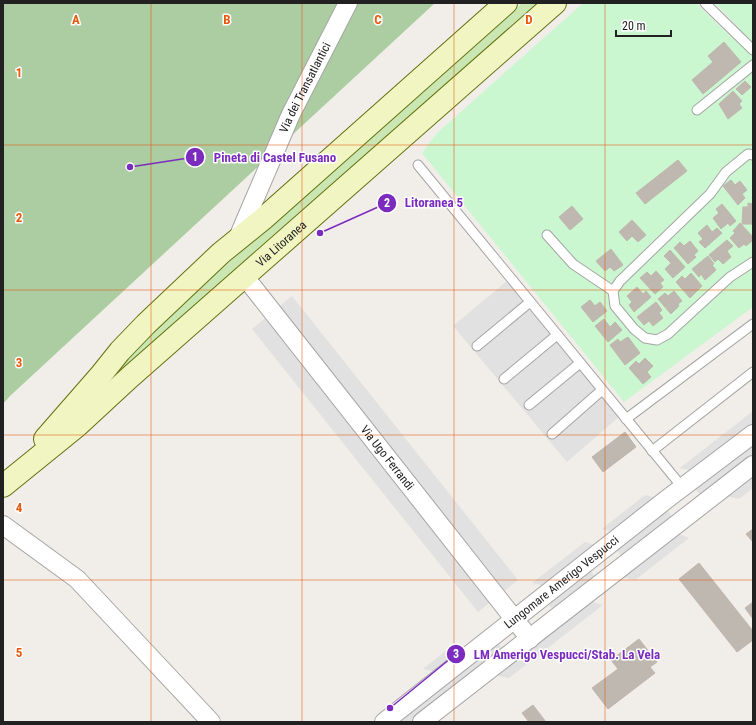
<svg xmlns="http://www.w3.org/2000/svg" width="756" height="725" font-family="'Roboto Condensed',sans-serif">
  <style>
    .grass { fill: #cae6b3 }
    .forest { fill: #accda1 }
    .park { fill: #caf6d0 }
    .parking { fill: #e1e1e1 }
    .building { fill: #beb8b1; stroke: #c1b6ac }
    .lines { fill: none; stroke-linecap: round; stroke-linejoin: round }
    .service-casing { stroke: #a5a5a5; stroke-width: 11 }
    .minor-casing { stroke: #a5a5a5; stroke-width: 20 }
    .secondary-casing { stroke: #63720e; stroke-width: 24 }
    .service { stroke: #fff; stroke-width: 9 }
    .minor { stroke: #fff; stroke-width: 18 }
    .secondary { stroke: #f0f5c2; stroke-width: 22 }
    .grid { fill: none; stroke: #e8590c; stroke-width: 1; stroke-opacity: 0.55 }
    .labels { text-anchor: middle; stroke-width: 3; stroke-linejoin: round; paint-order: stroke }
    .street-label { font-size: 12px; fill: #212121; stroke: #fff }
    .grid-label { font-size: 13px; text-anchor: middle; font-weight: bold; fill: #e8590c; stroke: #fff; stroke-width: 3; stroke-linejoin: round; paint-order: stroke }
    .leader { fill: none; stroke: #7b2cbf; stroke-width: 1.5 }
    .callout-dot { fill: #7b2cbf; stroke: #fff; stroke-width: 1.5 }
    .mark-label { font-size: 12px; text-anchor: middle; font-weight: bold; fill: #fff }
    .callout-label { font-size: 13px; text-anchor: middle; font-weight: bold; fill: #7b2cbf; stroke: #fff; stroke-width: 3; stroke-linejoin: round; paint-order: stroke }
  </style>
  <rect width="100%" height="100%" fill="#f1eee9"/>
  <path class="grass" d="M522 3H538L109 383V379L129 355 167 317Z"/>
  <path class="forest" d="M3 3H435L10 396 3 404Z"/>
  <path class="park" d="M583 3H696L730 36 740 29 715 3H753V307L624 402 422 153 436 134Z"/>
  <g class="parking">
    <path d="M507 281 620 416 567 462 453 326Z"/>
    <path d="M292 296 518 580 478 612 252 329Z"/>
    <path d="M753 411V426L694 471 680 468Z"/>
    <path d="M753 442V457L701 497 694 487Z"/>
    <path d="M753 474V488L739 499 725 496Z"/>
    <path d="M645 495 659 499 616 532 602 529Z"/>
    <path d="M666 509 674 519 623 557 616 549Z"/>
    <path d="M677 533 689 538 635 580 621 577Z"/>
    <path d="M585 542 598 546 546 586 532 583Z"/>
    <path d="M589 569 597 579 554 611 547 603Z"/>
    <path d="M589 601 603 605 509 678 495 675Z"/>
    <path d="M497 642 504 651 413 722H395Z"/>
    <path d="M453 645 467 648 437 672 423 669Z"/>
  </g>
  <g class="building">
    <path d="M724 42 741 62 703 94 692 80 713 62 708 56Z"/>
    <path d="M745 81 751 87 742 95 736 89Z"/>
    <path d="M733 91 742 101 739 104 742 108 728 119 719 104Z"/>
    <path d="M678 160 687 171 645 204 636 193Z"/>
    <path d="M731 180 735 185 740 181 747 190 742 194 745 198 738 205 723 186Z"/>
    <path d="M748 203 753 204V224H742L743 207H748Z"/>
    <path d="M722 204 736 221 730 226 728 223 721 229 713 218 719 213 716 209Z"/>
    <path d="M572 206 583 219 570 230 559 217Z"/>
    <path d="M632 220 646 235 638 242 632 236 627 241 619 232Z"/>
    <path d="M740 223 753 237V240L746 246 744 244 739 248 730 238 735 233 733 231Z"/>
    <path d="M707 225 712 232 717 228 722 233 705 248 699 242 703 239 698 233Z"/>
    <path d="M727 240 733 246 727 251 731 257 723 264 718 259 715 262 709 255Z"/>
    <path d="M690 241 698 251 694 255 696 257 688 264 674 248 680 242 684 246Z"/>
    <path d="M611 249 623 265 614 271 610 267 605 271 596 261Z"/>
    <path d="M670 250 685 267 673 278 665 269 671 263 664 256Z"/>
    <path d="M708 256 714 264 712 265 716 270 705 280 701 274 699 277 692 269Z"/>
    <path d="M656 271 664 280 660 283 663 287 655 294 640 278 647 272 651 276Z"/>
    <path d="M691 273 702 286 690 298 676 282 682 276 685 279Z"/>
    <path d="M637 287 643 294 646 291 651 297 634 312 629 305 632 302 627 296Z"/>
    <path d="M674 291 682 301 678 304 679 306 671 314 658 299 665 293 668 296Z"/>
    <path d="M590 300 595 306 600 302 607 311 593 322 581 307Z"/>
    <path d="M656 302 662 310 659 313 663 318 653 326 649 321 644 325 637 317Z"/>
    <path d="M604 319 610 327 615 322 622 330 608 342 595 326Z"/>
    <path d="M628 337 640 353 625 365 610 345 618 339 620 342Z"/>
    <path d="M645 358 653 366 647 372 651 377 643 384 629 368 636 361 639 364Z"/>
    <path d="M625 432 636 447 603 472 592 457Z"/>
    <path d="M753 529V542L746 534Z"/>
    <path d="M699 563 753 631V640L737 652 679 579Z"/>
    <path d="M753 602V619L745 608Z"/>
    <path d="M639 639 657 662 650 667 655 673 608 709 592 688 618 669 611 660Z"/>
    <path d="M533 705 546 722H529L522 713Z"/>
  </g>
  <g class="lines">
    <g class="service-casing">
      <g id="service">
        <path d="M705 3 753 50"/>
        <path d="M697 110 753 65"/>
        <path d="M753 155 748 154 726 172 710 194 620 281 613 291 615 306 634 329 645 338 657 340 668 334 730 277 753 262"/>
        <path d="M418 165 683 488"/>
        <path d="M547 235 573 264 613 291"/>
        <path d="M477 346 530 302"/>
        <path d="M504 379 557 335"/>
        <path d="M529 405 580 363"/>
        <path d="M626 419 753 324"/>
        <path d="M552 434 602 390"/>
        <path d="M652 451 753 372"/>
      </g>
    </g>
    <g class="minor-casing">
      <g id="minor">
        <path id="s1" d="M237 240 291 114 348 3"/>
        <path id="s2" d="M245 277 530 639"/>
        <path d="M3 525 77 579 211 722"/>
        <path id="s3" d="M384 722 667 499 753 434"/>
        <path d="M422 722 753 465"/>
      </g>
    </g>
    <g class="secondary-casing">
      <g id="secondary">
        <path d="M45 439 100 376 120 351 146 324 221 253 263 219 506 3"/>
        <path id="s4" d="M3 486 77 426 130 377 555 3"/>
      </g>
    </g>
    <use href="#service" class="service"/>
    <use href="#minor" class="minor"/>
    <use href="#secondary" class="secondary"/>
  </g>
  <path class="grid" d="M151 3V722M302 3V722M454 3V722M605 3V722M3 145H753M3 290H753M3 435H753M3 580H753"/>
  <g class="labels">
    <g class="street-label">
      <text dy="4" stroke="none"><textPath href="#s1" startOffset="167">Via dei Transatlantici</textPath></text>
      <text dy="4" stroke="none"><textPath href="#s4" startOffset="369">Via Litoranea</textPath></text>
      <text dy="4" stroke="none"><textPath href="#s2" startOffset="230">Via Ugo Ferrandi</textPath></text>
      <text dy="4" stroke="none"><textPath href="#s3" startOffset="226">Lungomare Amerigo Vespucci</textPath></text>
    </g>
  </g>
  <g class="grid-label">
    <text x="76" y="24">A</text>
    <text x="227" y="24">B</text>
    <text x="378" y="24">C</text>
    <text x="529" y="24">D</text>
    <text x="19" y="77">1</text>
    <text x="19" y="222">2</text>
    <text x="19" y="367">3</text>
    <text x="19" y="512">4</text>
    <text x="19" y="657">5</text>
  </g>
  <path class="leader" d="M130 167L195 157M320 233L387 203M390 708L456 654"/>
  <g class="callout-dot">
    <circle cx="130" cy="167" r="4"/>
    <circle cx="320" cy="233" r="4"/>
    <circle cx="390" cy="708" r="4"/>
    <circle cx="195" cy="157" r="10"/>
    <circle cx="387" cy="203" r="10"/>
    <circle cx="456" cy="654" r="10"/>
  </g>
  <g class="mark-label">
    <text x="195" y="161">1</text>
    <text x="387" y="207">2</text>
    <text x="456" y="658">3</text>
  </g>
  <g class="callout-label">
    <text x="275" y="162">Pineta di Castel Fusano</text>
    <text x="434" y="207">Litoranea 5</text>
    <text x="567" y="659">LM Amerigo Vespucci/Stab. La Vela</text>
  </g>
  <rect width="756" height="725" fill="none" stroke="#212121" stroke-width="8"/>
  <path d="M616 30v6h55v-6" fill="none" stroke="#212121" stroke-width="2"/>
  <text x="622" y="30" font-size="12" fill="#212121" stroke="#ffffff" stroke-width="3" paint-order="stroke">20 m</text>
</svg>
